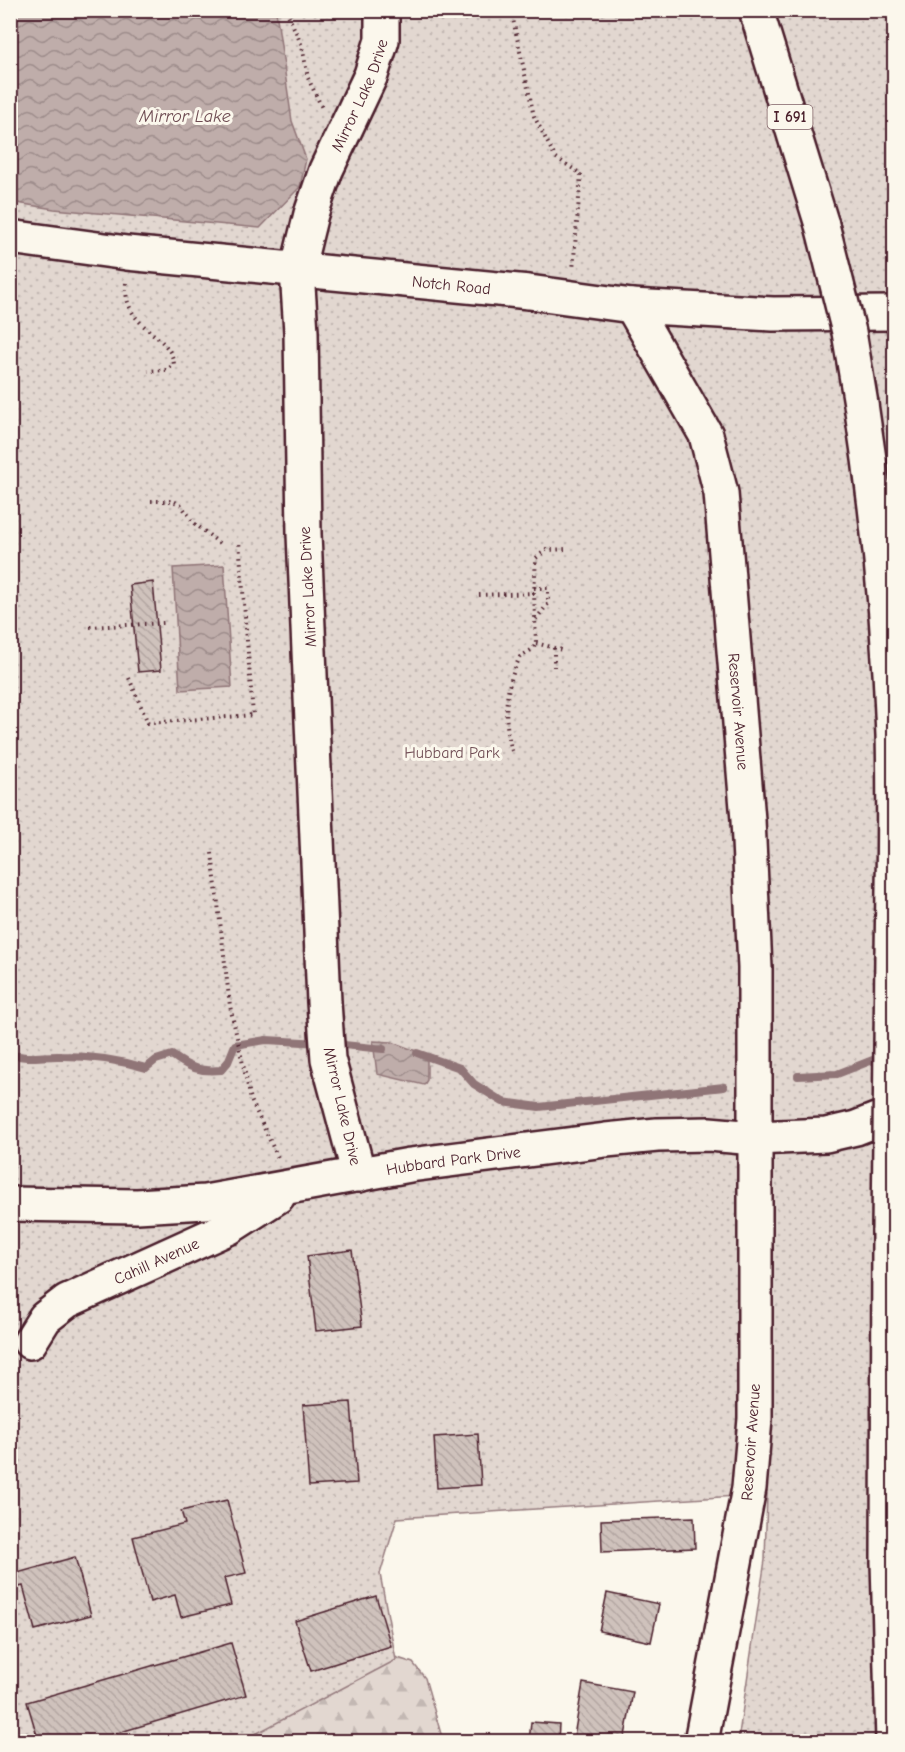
<svg xmlns="http://www.w3.org/2000/svg" width="905" height="1752" font-family="'Comic Neue',sans-serif">
  <style>
    .forest { fill: url(#forest-firs); stroke: #967b7e; stroke-width: 1.5 }
    .park { fill: url(#park-dots); stroke: #967b7e; stroke-width: 1.5 }
    .water { fill: url(#water-waves); stroke: #907477; stroke-width: 1.5 }
    .lines { fill: none; stroke-linecap: round; stroke-linejoin: round }
    .stream { stroke: #907477; stroke-width: 8 }
    .building { fill: url(#building-back-hatch); stroke: #4a1f2b; stroke-width: 1.5 }
    .minor-casing { stroke: #4a1f2b; stroke-width: 38 }
    .highway-casing { stroke: #4a1f2b; stroke-width: 38 }
    .path { stroke: #4a1f2b; stroke-width: 4; stroke-dasharray: 1.5 4.5; stroke-linecap: butt }
    .minor { stroke: #fbf7ec; stroke-width: 33 }
    .highway { stroke: #fbf7ec; stroke-width: 33 }
    .highway-bridge-casing { stroke: #4a1f2b; stroke-width: 38; stroke-linecap: butt }
    .highway-bridge { stroke: #fbf7ec; stroke-width: 33 }
    .labels { text-anchor: middle; stroke-width: 6; stroke-linejoin: round; paint-order: stroke }
    .shield { fill: #fbf7ec; stroke: #7f6065; stroke-width: 1.5 }
    .shield-label { font-size: 15px; font-weight: bold; fill: #4a1f2b }
    .street-label { font-size: 16px; fill: #4a1f2b; stroke: #fbf7ec }
    .park-label { font-size: 16px; fill: #704d54; stroke: #fbf7ec }
    .water-label { font-size: 18px; font-style: italic; fill: #6d4a51; stroke: #fbf7ec }
  </style>
  <defs>
    <pattern id="forest-firs" width="22" height="20" patternUnits="userSpaceOnUse" patternTransform="scale(1.5)"><rect width="22" height="20" fill="#e2d7d0"/><path d="M5 1l3.5 6h-7zM16 11l3.5 6h-7z" fill="#c3b8b3"/></pattern>
    <pattern id="park-dots" width="8" height="8" patternUnits="userSpaceOnUse" patternTransform="scale(1.5)"><rect width="8" height="8" fill="#e2d7d0"/><path d="M2 2h.1M6 6h.1" fill="none" stroke="#c3b8b3" stroke-width="1.8" stroke-linecap="round"/></pattern>
    <pattern id="water-waves" width="16" height="10" patternUnits="userSpaceOnUse" patternTransform="scale(1.5)"><rect width="16" height="10" fill="#bfadaa"/><path d="M0 5q4-4 8 0t8 0" fill="none" stroke="#9d8c8b"/></pattern>
    <pattern id="building-back-hatch" width="6" height="6" patternUnits="userSpaceOnUse" patternTransform="scale(1.5)"><rect width="6" height="6" fill="#cfc2bc"/><path d="M-1 5l2 2M0 0l6 6M5-1l2 2" fill="none" stroke="#b3a6a2"/></pattern>
  </defs>
  <rect width="100%" height="100%" fill="#fbf7ec"/>
  <filter id="ink" filterUnits="userSpaceOnUse"><feTurbulence type="fractalNoise" baseFrequency=".0167" numOctaves="2"/><feDisplacementMap in="SourceGraphic" scale="12" xChannelSelector="R" yChannelSelector="G"/><feConvolveMatrix kernelMatrix="1 2 1 2 8 2 1 2 1" color-interpolation-filters="sRGB"/></filter>
  <g filter="url(#ink)">
    <path class="forest" d="M395 1657 413 1663 425 1678 443 1741 218 1742Z"/>
    <path class="park" d="M11 11H894V1741H738L765 1560 767 1494 397 1518 380 1574 396 1660 242 1741 11 1742Z"/>
    <g class="water">
      <path d="M10 11H276L292 121 306 159 300 187 260 228 54 209 11 202Z"/>
      <path d="M224 565 232 687 180 690 173 568Z"/>
      <path d="M373 1041 392 1042 427 1055V1080L424 1085 377 1074Z"/>
    </g>
    <g class="lines">
      <g class="stream">
        <path d="M334 1044 383 1049"/>
        <path d="M417 1053 460 1068 474 1084 503 1102 539 1107 724 1087"/>
        <path d="M10 1054C27 1060 44 1055 62 1056 90 1056 119 1060 146 1068L156 1060 172 1055C189 1068 200 1072 221 1070L228 1062 235 1045 266 1040 321 1043"/>
        <path d="M798 1076 837 1074 883 1056"/>
      </g>
    </g>
    <g class="building">
      <path d="M153 582 161 670 138 672 130 585Z"/>
      <path d="M352 1250 362 1326 316 1331 307 1256Z"/>
      <path d="M351 1402 357 1483 309 1486 303 1405Z"/>
      <path d="M478 1434 481 1485 437 1488 434 1437Z"/>
      <path d="M227 1500 246 1573 224 1578 231 1605 181 1617 175 1595 150 1602 133 1537 185 1524 181 1511Z"/>
      <path d="M694 1517 695 1548 602 1552 601 1520Z"/>
      <path d="M75 1557 91 1615 35 1630 23 1586 12 1589 10 1575Z"/>
      <path d="M607 1593 659 1604 651 1642 599 1631Z"/>
      <path d="M376 1596 391 1646 311 1671 295 1621Z"/>
      <path d="M231 1643 246 1695 87 1742H39L27 1702Z"/>
      <path d="M583 1683 633 1692 624 1742 574 1736Z"/>
      <path d="M531 1722 559 1724 558 1742H529Z"/>
    </g>
    <g class="lines">
      <g class="minor-casing">
        <g id="minor">
          <path id="s1" d="M10 237 127 253 529 292 632 306 773 314 894 313"/>
          <path id="s2" d="M632 306 706 435 721 493 748 820 755 968V1419L749 1488 701 1742"/>
          <path id="s3" d="M359 1175 328 1059 324 1002 304 534 301 332 297 271 311 214 326 170 371 75 382 40V10"/>
          <path id="s4" d="M10 1204 137 1206 205 1202 410 1165 606 1140 657 1135 709 1134 755 1138 826 1135 856 1128 894 1113"/>
          <path id="s5" d="M30 1342 45 1318 67 1301 228 1228 278 1196"/>
        </g>
      </g>
      <g class="highway-casing">
        <g id="highway">
          <path d="M756 10 822 225"/>
          <path d="M861 404C878 514 889 625 893 735 895 808 893 882 892 955"/>
          <path d="M889 1230 888 1562 893 1742"/>
        </g>
      </g>
      <g class="path">
        <path d="M286 10 302 46 308 78 323 110"/>
        <path d="M511 10 534 116 555 157 581 174 573 270"/>
        <path d="M126 283C123 330 170 332 174 364L167 370 148 371"/>
        <path d="M151 501H173L181 505 194 523 219 543"/>
        <path d="M534 588H548V604L536 619"/>
        <path d="M479 595 534 593"/>
        <path d="M90 627 164 623"/>
        <path d="M536 643 562 650"/>
        <path d="M554 648V667"/>
        <path d="M129 678 148 723 253 715 239 541"/>
        <path d="M512 751C503 718 504 689 520 657L533 649 536 643 534 593 536 558 546 550 567 549"/>
        <path d="M212 853 230 1006 251 1100 279 1160"/>
      </g>
      <use href="#minor" class="minor"/>
      <use href="#highway" class="highway"/>
      <g class="highway-bridge-casing">
        <g id="highway-bridge">
          <path d="M822 225 849 332 861 404"/>
          <path d="M889 1230 892 955"/>
        </g>
      </g>
      <use href="#highway-bridge" class="highway-bridge"/>
    </g>
  </g>
  <g class="labels">
    <rect class="shield" x="767.5" y="105" width="45" height="24" rx="4.5"/>
    <g class="shield-label">
      <text x="790" y="122">I 691</text>
    </g>
    <g class="street-label">
      <text dy="6" stroke="none"><textPath href="#s3" startOffset="1096">Mirror Lake Drive</textPath></text>
      <text dy="6" stroke="none"><textPath href="#s1" startOffset="444">Notch Road</textPath></text>
      <text transform="translate(307 587) rotate(-93)" y="6">Mirror Lake Drive</text>
      <text dy="6" stroke="none"><textPath href="#s2" startOffset="428">Reservoir Avenue</textPath></text>
      <text transform="translate(343 1106) rotate(77)" y="6">Mirror Lake Drive</text>
      <text dy="6" stroke="none"><textPath href="#s4" startOffset="447">Hubbard Park Drive</textPath></text>
      <text dy="6" stroke="none"><textPath href="#s5" startOffset="154">Cahill Avenue</textPath></text>
      <text transform="translate(750 1442) rotate(-86)" y="6">Reservoir Avenue</text>
    </g>
    <g class="park-label">
      <text x="452" y="758">Hubbard Park</text>
    </g>
    <g class="water-label">
      <text x="185" y="122">Mirror Lake</text>
    </g>
  </g>
  <rect width="905" height="1752" fill="none" stroke="#fbf7ec" stroke-width="36"/>
  <rect x="18" y="18" width="869" height="1716" fill="none" stroke="#4a1f2b" stroke-width="2" filter="url(#ink)"/>
</svg>
